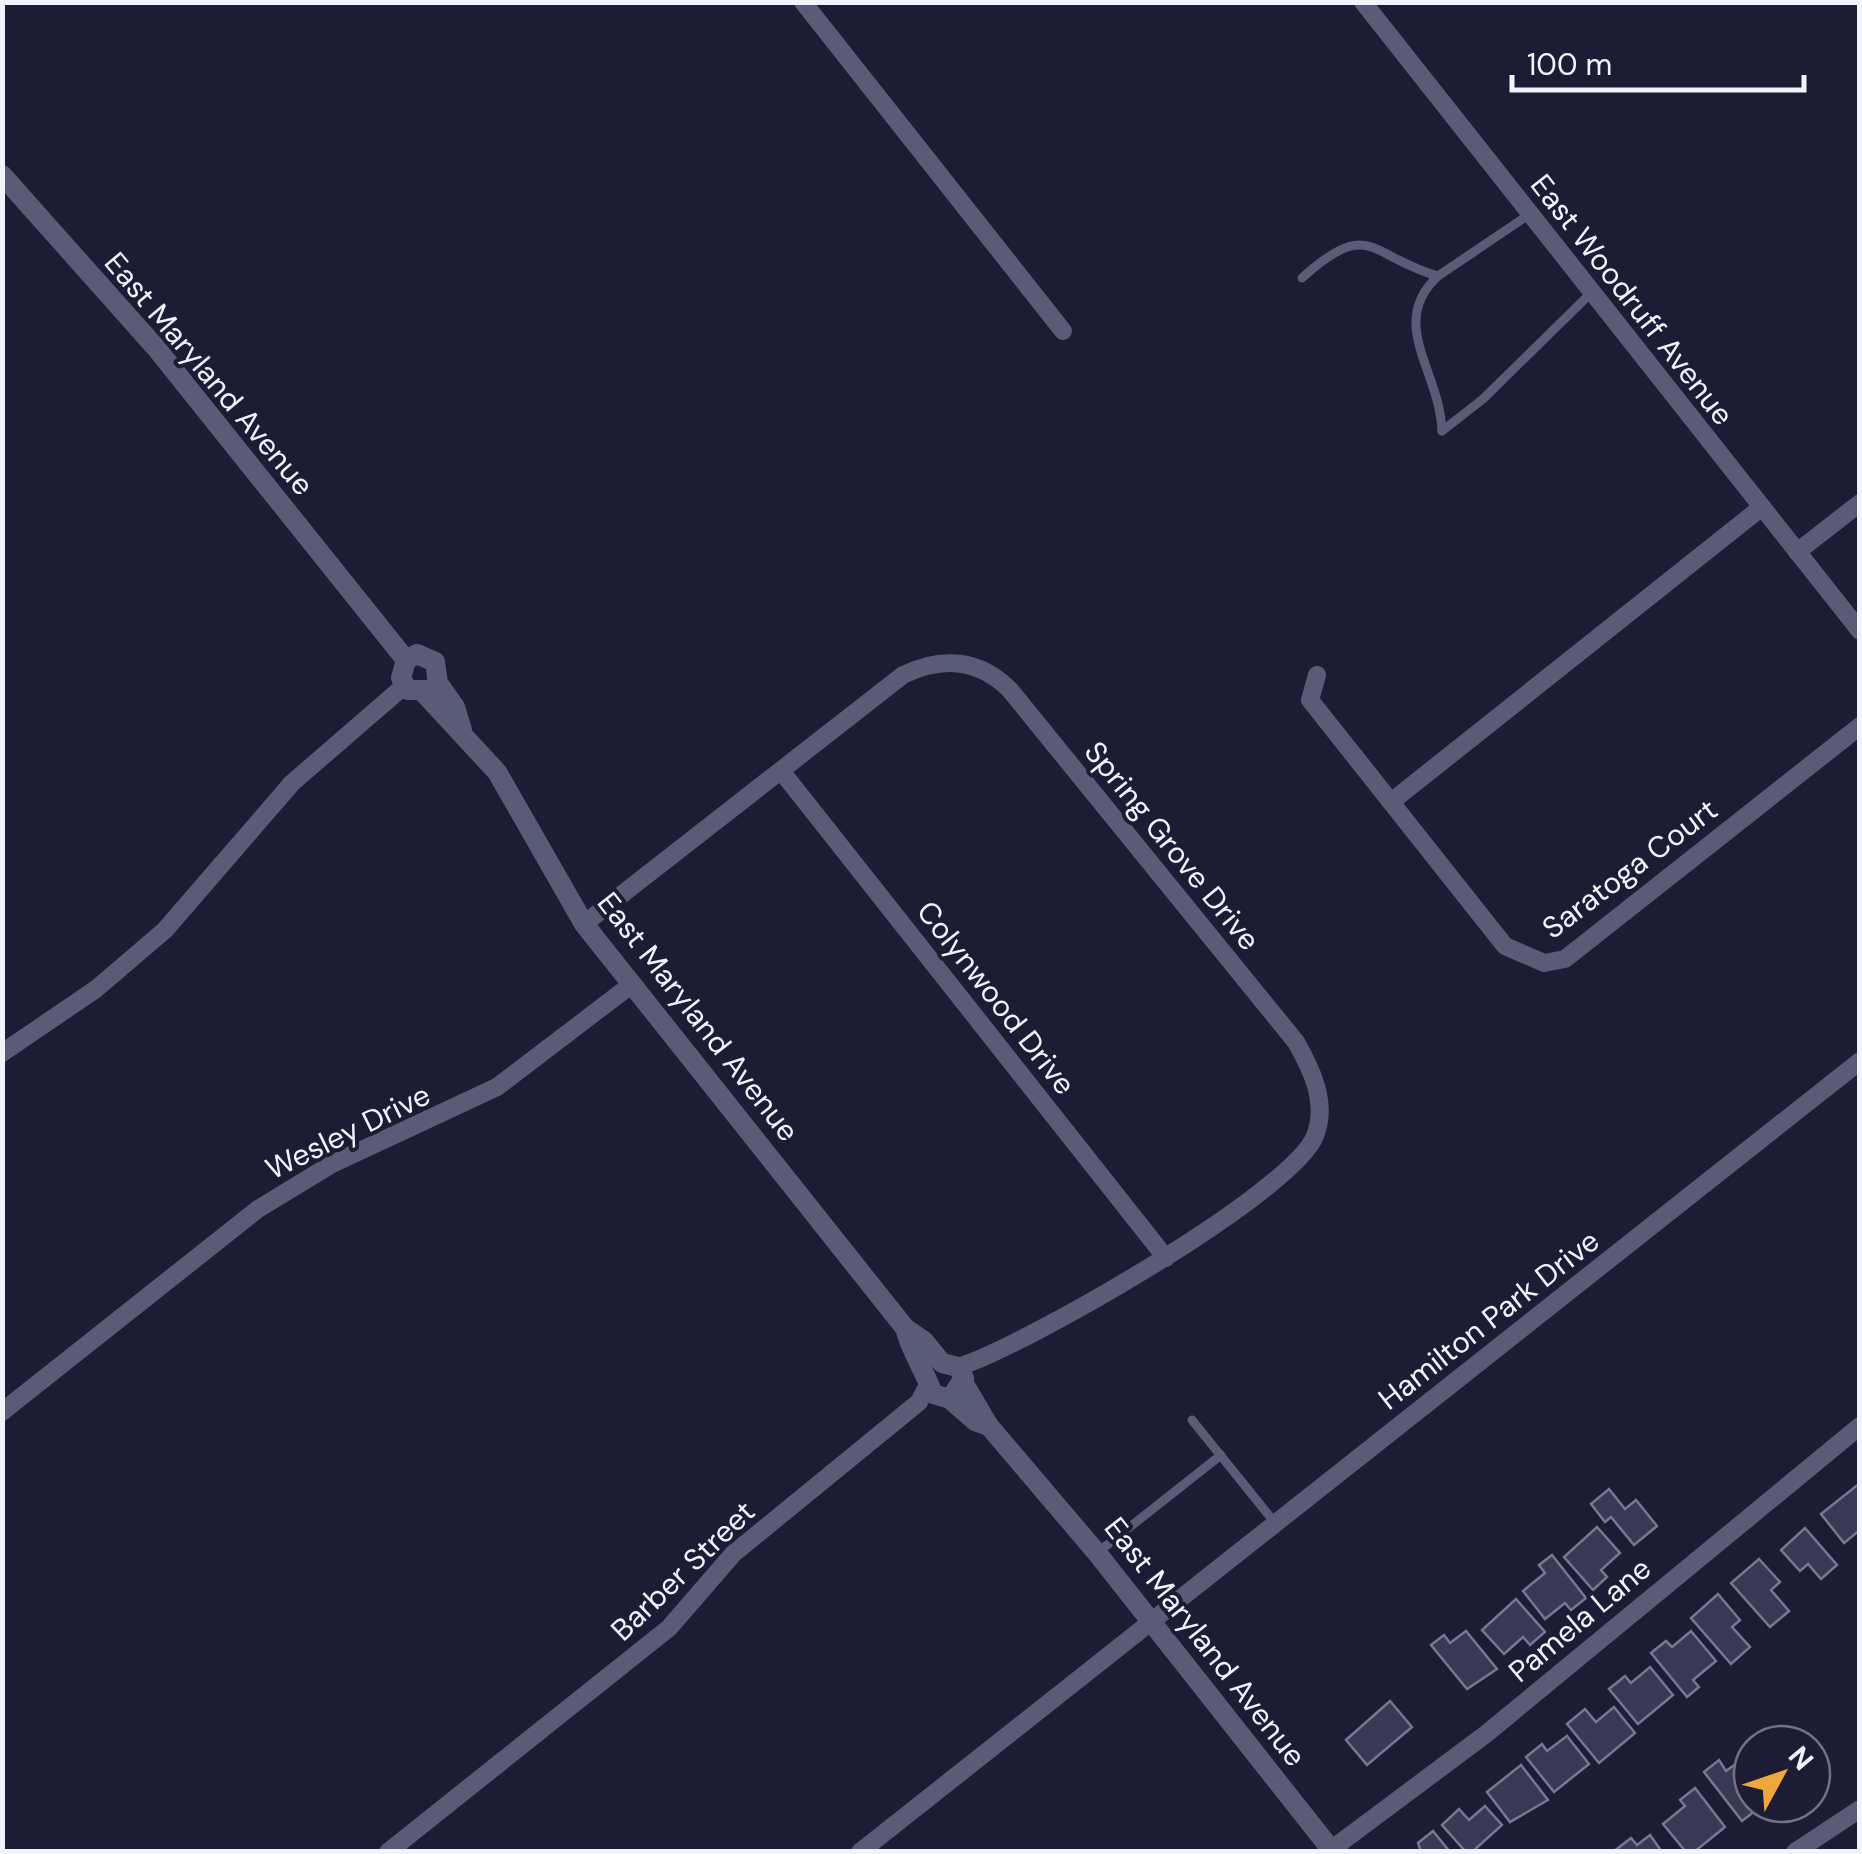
<svg xmlns="http://www.w3.org/2000/svg" width="1862" height="1854" font-family="'DM Sans',sans-serif">
  <style>
    .building { fill: #393953; stroke: #767795; stroke-width: 2.5 }
    .lines { fill: none; stroke-linecap: round; stroke-linejoin: round }
    .service { stroke: #5a5b77; stroke-width: 9 }
    .minor { stroke: #5a5b77; stroke-width: 18 }
    .tertiary { stroke: #5a5b77; stroke-width: 20 }
    .labels { text-anchor: middle; stroke-width: 8; stroke-linejoin: round; paint-order: stroke }
    .street-label { font-size: 30px; fill: #f2f3fd; stroke: #1d1c34 }
  </style>
  <rect width="100%" height="100%" fill="#1d1c34"/>
  <g class="building">
    <path d="M1860 1483V1530L1844 1543 1821 1514Z"/>
    <path d="M1609 1489 1625 1509 1636 1500 1657 1526 1634 1545 1611 1517 1605 1522 1591 1504Z"/>
    <path d="M1597 1527 1620 1553 1601 1570 1607 1577 1593 1590 1564 1557Z"/>
    <path d="M1805 1528 1837 1565 1821 1579 1808 1564 1800 1571 1781 1550Z"/>
    <path d="M1552 1555 1586 1598 1571 1610 1565 1603 1545 1619 1523 1591 1545 1573 1539 1565Z"/>
    <path d="M1759 1559 1780 1582 1771 1590 1789 1611 1770 1627 1731 1583Z"/>
    <path d="M1718 1594 1740 1620 1732 1627 1750 1647 1731 1664 1691 1618Z"/>
    <path d="M1516 1599 1545 1632 1530 1645 1523 1637 1504 1654 1482 1630Z"/>
    <path d="M1466 1631 1497 1669 1467 1689 1431 1645 1444 1635 1450 1643Z"/>
    <path d="M1691 1631 1716 1661 1693 1680 1699 1687 1687 1697 1651 1653 1666 1641 1672 1647Z"/>
    <path d="M1650 1667 1673 1695 1638 1724 1609 1689 1625 1676 1631 1683Z"/>
    <path d="M1390 1701 1412 1727 1367 1765 1346 1740Z"/>
    <path d="M1614 1707 1635 1733 1599 1763 1567 1724 1585 1709 1596 1722Z"/>
    <path d="M1567 1736 1589 1764 1554 1792 1526 1757 1542 1744 1547 1751Z"/>
    <path d="M1744 1758 1752 1768V1804H1764L1742 1821 1704 1772 1719 1760 1726 1771Z"/>
    <path d="M1521 1765 1548 1800 1510 1822 1487 1792Z"/>
    <path d="M1695 1788 1725 1827 1694 1852H1686L1663 1824 1685 1806 1680 1800Z"/>
    <path d="M1485 1806 1502 1825 1472 1852H1466L1442 1825 1459 1809 1469 1820Z"/>
    <path d="M1433 1831 1450 1852H1421L1418 1843Z"/>
    <path d="M1650 1835 1662 1852H1613L1631 1838 1637 1845Z"/>
  </g>
  <g class="lines">
    <g class="service">
      <path d="M1438 276C1387 323 1440 371 1442 431"/>
      <path d="M1302 278C1370 216 1370 257 1438 276L1530 214"/>
      <path d="M1442 431 1483 399 1591 293"/>
      <path d="M1192 1420 1275 1523"/>
      <path d="M1097 1553 1221 1455"/>
    </g>
    <g class="minor">
      <path d="M803 2 1063 331"/>
      <path d="M1363 2 1860 631"/>
      <path d="M1797 552 1860 503"/>
      <path d="M1317 675 1310 700 1505 946 1544 963 1565 959 1860 726"/>
      <path d="M782 772 1166 1258"/>
      <path d="M1391 802 1762 507"/>
      <path d="M584 924 903 675C942 656 979 659 1010 690L1296 1042C1312 1070 1328 1103 1315 1136 1292 1193 1023 1347 958 1367"/>
      <path d="M2 1053 96 989 165 930 292 783 404 686"/>
      <path d="M2 1412 258 1209 332 1164 497 1087 631 985"/>
      <path d="M388 1852 669 1628 733 1554 919 1402 929 1383"/>
      <path d="M860 1852 1860 1061"/>
      <path d="M1328 1852 1486 1734 1860 1426"/>
      <path d="M1795 1852 1860 1809"/>
    </g>
    <g class="tertiary">
      <path d="M2 175 157 349 406 660"/>
      <path d="M438 683 430 690H408L401 678 406 660 417 654 435 662 438 683 455 707 462 730"/>
      <path d="M422 691 497 772 584 924 905 1328 924 1341 942 1363 958 1367 964 1378 950 1399 933 1394C925 1371 911 1352 905 1328"/>
      <path d="M963 1382 989 1426 1097 1553 1333 1852"/>
      <path d="M950 1399 975 1421 989 1426"/>
    </g>
  </g>
  <g class="labels">
    <g class="street-label">
      <text transform="translate(1632 300) rotate(52)" y="10">East Woodruff Avenue</text>
      <text transform="translate(209 374) rotate(50)" y="10">East Maryland Avenue</text>
      <text transform="translate(1172 846) rotate(51)" y="10">Spring Grove Drive</text>
      <text transform="translate(1630 869) rotate(-37)" y="10">Saratoga Court</text>
      <text transform="translate(996 998) rotate(52)" y="10">Colynwood Drive</text>
      <text transform="translate(698 1017) rotate(52)" y="10">East Maryland Avenue</text>
      <text transform="translate(348 1132) rotate(-26)" y="10">Wesley Drive</text>
      <text transform="translate(1489 1320) rotate(-38)" y="10">Hamilton Park Drive</text>
      <text transform="translate(683 1571) rotate(-44)" y="10">Barber Street</text>
      <text transform="translate(1580 1620) rotate(-40)" y="10">Pamela Lane</text>
      <text transform="translate(1205 1642) rotate(52)" y="10">East Maryland Avenue</text>
    </g>
  </g>
  <rect width="1862" height="1854" fill="none" stroke="#f2f3fd" stroke-width="10"/>
  <g transform="translate(1782 1774) rotate(50)"><circle r="48" fill="#1d1c34" stroke="#727284" stroke-width="2.5"/>
  <path d="M0-8L18 38L0 25L-18 38Z" fill="#eea73d"/>
  <text y="-15" font-size="28" font-weight="bold" text-anchor="middle" fill="#f2f3fd">N</text>
  </g>
  <path d="M1512 75v15h292v-15" fill="none" stroke="#f2f3fd" stroke-width="5"/>
  <text x="1527" y="75" font-size="30" fill="#f2f3fd" stroke="#1d1c34" stroke-width="8" paint-order="stroke">100 m</text>
</svg>
